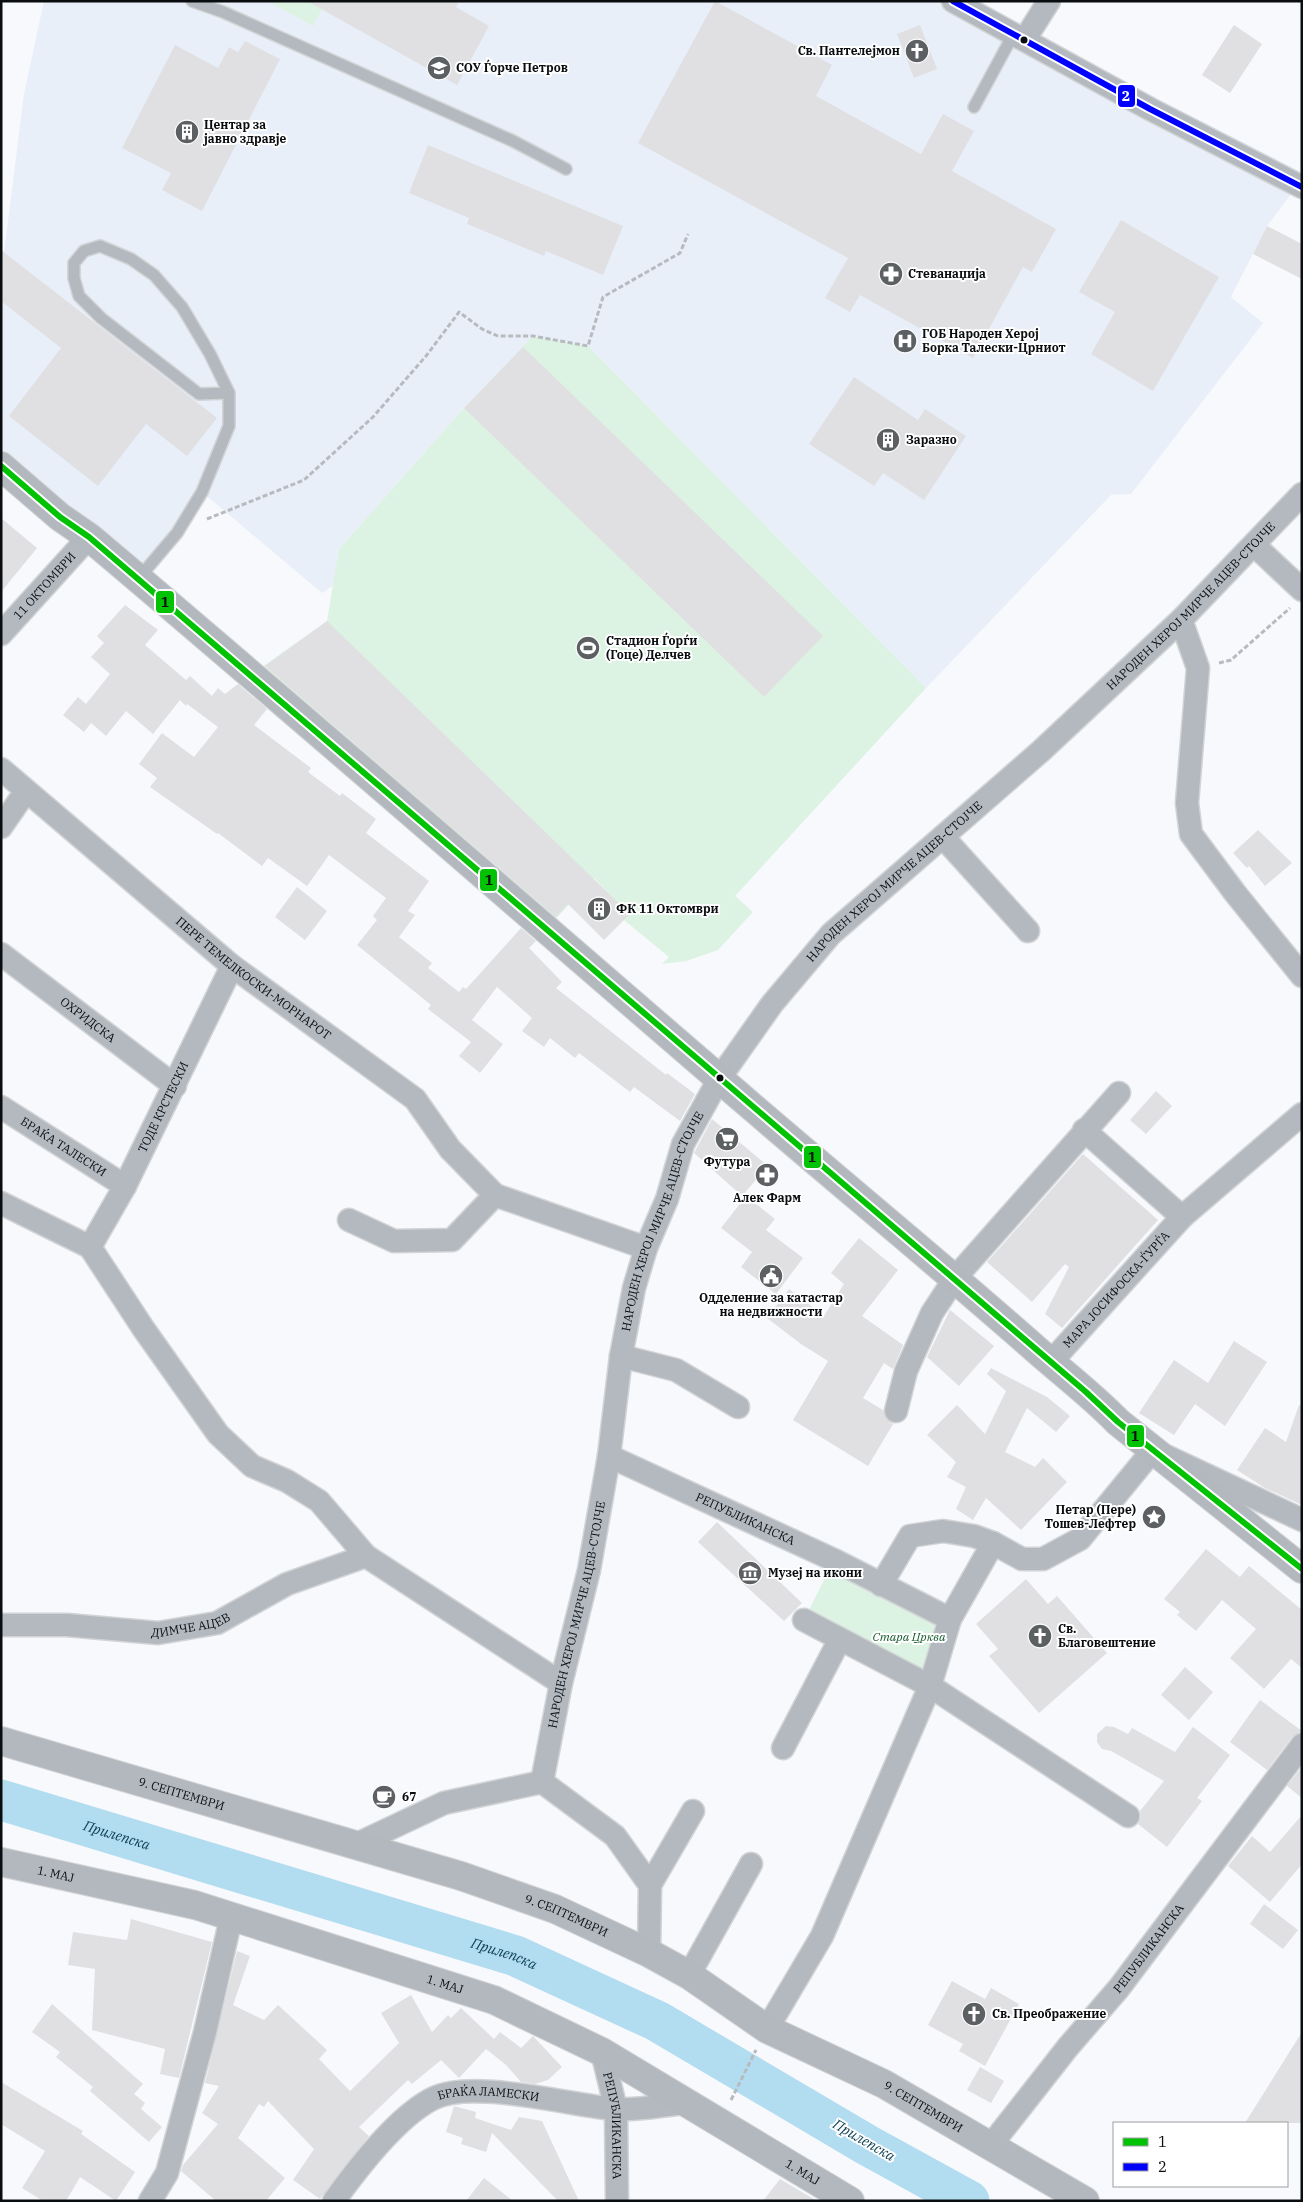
<svg xmlns="http://www.w3.org/2000/svg" width="1303" height="2202" font-family="'IBM Plex Serif',serif">
  <style>
    .built { fill: #e8eff9 }
    .green { fill: #dcf2e2 }
    .lines { fill: none; stroke-linecap: round; stroke-linejoin: round }
    .river { stroke: #b2dcf0; stroke-width: 41 }
    .building { fill: #e0e0e3 }
    .lane-casing { stroke: #d2d3d5; stroke-width: 14 }
    .street-casing { stroke: #d2d3d5; stroke-width: 25 }
    .secondary-casing { stroke: #d2d3d5; stroke-width: 30 }
    .path { stroke: #b7bbbf; stroke-width: 3; stroke-dasharray: 5 2.5; stroke-linecap: butt }
    .lane { stroke: #b3b9bf; stroke-width: 11 }
    .street { stroke: #b3b9bf; stroke-width: 22 }
    .secondary { stroke: #b2b8be; stroke-width: 28 }
    .bus-1-casing { stroke: #fff; stroke-width: 10 }
    .bus-2-casing { stroke: #fff; stroke-width: 10 }
    .bus-1 { stroke: #02c204; stroke-width: 6 }
    .bus-2 { stroke: #00f; stroke-width: 6 }
    .bus-dot { fill: #0a0d0f; stroke: #fff; stroke-width: 2 }
    .labels { text-anchor: middle; stroke-width: 4; stroke-linejoin: round; paint-order: stroke }
    .poi-label { font-size: 12px; font-weight: bold; fill: #0a0d0f; stroke: #fff; text-anchor: start }
    .street-label { font-size: 12px; fill: #0a0d0f; stroke: #fff }
    .park-label { font-size: 12px; font-style: italic; fill: #13592b; stroke: #fff }
    .water-label { font-size: 14px; font-style: italic; fill: #0b3e51; stroke: #fff }
    .line-badge { stroke: #fff; stroke-width: 2 }
    .badge-label { font-size: 14px; text-anchor: middle; font-weight: bold; fill: #fff }
    .pale-badge-label { font-size: 14px; text-anchor: middle; font-weight: bold; fill: #111 }
  </style>
  <rect width="100%" height="100%" fill="#f7f9fc"/>
  <path class="built" d="M44 1H953L1298 185 1267 226 1231 297 1263 323 1131 494 1111 495 926 688 588 346 533 336 464 408 339 549 334 585 322 593 202 492 138 579 1 466V256L4 253 24 94Z"/>
  <g class="green">
    <path d="M268 1H326L313 26Z"/>
    <path d="M533 336 588 346 926 688 735 896 753 912 718 950 686 961 662 964 669 957 624 920 629 914 594 878 546 929 251 675 327 621 339 549 464 408Z"/>
    <path d="M834 1560 950 1619 930 1686 804 1620Z"/>
  </g>
  <g class="lines">
    <path class="river" id="s1" d="M1 1800 516 1956 657 2021 867 2145 969 2201"/>
  </g>
  <g class="building">
    <path d="M307 1H459L456 7 489 26 457 85Z"/>
    <path d="M715 1 832 65 816 96 921 154 943 114 974 131 952 171 1056 229 1032 272 1023 267 973 358 860 295 850 312 825 298 848 258 638 143Z"/>
    <path d="M920 25 937 69 914 78 897 34Z"/>
    <path d="M1234 25 1262 44 1230 93 1202 75Z"/>
    <path d="M245 41 280 59 202 211 162 190 171 173 122 148 175 45 218 68 229 47 238 52Z"/>
    <path d="M428 145 623 226 603 275 546 251 544 256 467 224 469 218 409 193Z"/>
    <path d="M1121 220 1219 277 1153 391 1091 354 1115 312 1079 292Z"/>
    <path d="M1267 226 1302 244V279L1253 254Z"/>
    <path d="M1 250 217 418 187 456 146 424 98 486 9 416 61 348 1 301Z"/>
    <path d="M523 347 823 636 764 697 464 408Z"/>
    <path d="M854 377 918 420 925 409 966 436 924 500 883 473 874 486 809 444Z"/>
    <path d="M1 518 37 548 1 592Z"/>
    <path d="M125 605 158 630 145 645 186 680 190 676 212 696 218 688 225 694 238 684 267 709 254 725 311 768 308 772 340 796 342 793 376 819 366 833 429 881 408 911 415 915 399 937 432 963 428 968 459 992 463 987 466 989 521 928 536 941 529 948 562 982 556 988 666 1075 667 1073 695 1094 680 1121 634 1087 630 1092 579 1053 575 1058 550 1038 544 1047 522 1031 532 1018 497 987 472 1020 503 1044 480 1073 459 1056 471 1042 428 1009 431 1005 357 945 377 920 373 916 386 898 329 855 307 886 268 858 262 866 218 833 217 834 150 787 157 778 139 764 162 733 194 757 218 727 187 704 186 706 180 700 153 734 126 711 106 736 91 723 84 732 63 715 78 697 86 704 110 674 91 657 104 643 97 636Z"/>
    <path d="M327 621 630 914 604 940 568 904 556 917 265 666Z"/>
    <path d="M1258 830 1292 863 1265 886 1249 866 1247 868 1233 853Z"/>
    <path d="M297 887 327 911 305 940 275 917Z"/>
    <path d="M1156 1091 1172 1106 1146 1134 1130 1120Z"/>
    <path d="M712 1119 768 1166 742 1196 694 1153Z"/>
    <path d="M1083 1154 1158 1220 1062 1328 1045 1314 1069 1267 1065 1264 1032 1302 987 1262Z"/>
    <path d="M746 1196 775 1219 766 1230 803 1258 776 1294 741 1267 752 1252 721 1228Z"/>
    <path d="M859 1238 898 1270 862 1316 903 1345 893 1369 884 1363 863 1398 883 1410 887 1420 893 1424 868 1466 793 1420 828 1361 801 1344 767 1318 789 1289 824 1316 844 1284 831 1273Z"/>
    <path d="M950 1310 994 1346 959 1386 927 1357Z"/>
    <path d="M1234 1341 1267 1362 1225 1426 1195 1404 1174 1435 1139 1413 1174 1360 1208 1383Z"/>
    <path d="M991 1368 1047 1397 1070 1416 1056 1432 1027 1408 1005 1452 1035 1467 1043 1458 1067 1482 1021 1530 986 1498 973 1520 956 1509 966 1487 947 1477 956 1462 927 1435 957 1405 985 1434 1006 1391 987 1374Z"/>
    <path d="M1299 1405 1302 1406V1505L1265 1488 1237 1470 1265 1428 1286 1442Z"/>
    <path d="M717 1522 802 1603 784 1621 698 1542Z"/>
    <path d="M1206 1549 1240 1577 1249 1566 1302 1610V1668L1291 1659 1264 1689 1230 1658 1256 1629 1222 1600 1196 1631 1177 1615 1180 1612 1164 1599Z"/>
    <path d="M1026 1579 1048 1604 1057 1596 1107 1653 1039 1713 989 1656 998 1649 976 1624Z"/>
    <path d="M1185 1667 1213 1692 1189 1720 1161 1695Z"/>
    <path d="M1260 1700 1302 1731 1292 1737 1267 1770 1230 1742Z"/>
    <path d="M1106 1726 1114 1727 1128 1734 1132 1728 1175 1752 1193 1727 1230 1755 1197 1798 1202 1801 1167 1847 1138 1824 1141 1817 1140 1811 1164 1781 1111 1751 1102 1749 1097 1742V1734Z"/>
    <path d="M1302 1767V1798L1287 1786Z"/>
    <path d="M1302 1815V1864L1270 1902 1228 1866 1252 1836 1270 1852Z"/>
    <path d="M1264 1904 1298 1930 1283 1949 1250 1924Z"/>
    <path d="M131 1919 212 1942 179 2078 160 2074 165 2049 92 2030 95 1969 68 1965 73 1932 127 1940Z"/>
    <path d="M237 1951 250 1956 233 2005 264 2020 278 2005 327 2050 319 2059 350 2091 399 2043 381 2013 411 1995 432 2032 448 2015 451 2018 461 2008 494 2039 500 2032 521 2048 533 2036 562 2067 548 2080 535 2084 521 2082 506 2065 486 2049 459 2078 441 2060 412 2084 408 2080 359 2127 369 2136 320 2199 293 2180 314 2149 268 2101 264 2107 259 2104 238 2138 285 2178 266 2201H216L181 2171 183 2165 218 2124 202 2113 219 2086 205 2083Z"/>
    <path d="M952 1981 985 1999 991 1988 1019 2004 985 2066 959 2051 963 2044 928 2025Z"/>
    <path d="M52 2004 143 2084 134 2094 145 2103 141 2109 162 2127 149 2142 90 2091 93 2087 56 2057 60 2052 32 2032Z"/>
    <path d="M1302 2032V2123H1245Z"/>
    <path d="M980 2067 1004 2081 991 2103 967 2090Z"/>
    <path d="M1 2082 83 2131 81 2134 135 2172 116 2201 80 2177 66 2201H43L22 2188 45 2151 1 2124Z"/>
    <path d="M454 2106 476 2112 475 2118 511 2130 519 2117 542 2121 579 2201H558L492 2133 486 2152 461 2144 463 2138 446 2132Z"/>
    <path d="M484 2178 513 2201H466Z"/>
    <path d="M780 2179 817 2201H763Z"/>
  </g>
  <g class="lines">
    <g class="lane-casing">
      <g id="lane">
        <path d="M192 1 223 12 513 141 566 169"/>
        <path d="M974 107 1014 33"/>
        <path d="M138 579 177 533 202 492 229 426V393L210 354 182 307 154 275 131 259 100 246 84 251 74 263V278L79 296 101 318 199 394 229 393"/>
      </g>
    </g>
    <g class="street-casing">
      <g id="street">
        <path d="M953 1 1150 109 1302 187"/>
        <path d="M1025 39 1049 1"/>
        <path d="M1254 545 1302 590"/>
        <path d="M1181 620 1198 668 1187 803 1191 834 1235 893 1302 976"/>
        <path id="s2" d="M1 634 89 537"/>
        <path id="s3" d="M1 769 232 966 415 1099 450 1149 495 1195 646 1248"/>
        <path d="M1 827 26 791"/>
        <path d="M943 837 1028 931"/>
        <path id="s4" d="M1 954 175 1086"/>
        <path id="s5" d="M1 1107 125 1186"/>
        <path d="M1084 1130 1182 1217"/>
        <path d="M1 1203 90 1247 143 1328 218 1434 252 1466 287 1481 319 1501 366 1556 561 1683"/>
        <path d="M349 1220 394 1241 452 1240 495 1195"/>
        <path id="s6" d="M90 1247 125 1186 232 966"/>
        <path d="M621 1356 676 1370 738 1407"/>
        <path id="s7" d="M1050 1363 1182 1217 1302 1114"/>
        <path d="M896 1411 906 1371 932 1313 955 1278 1119 1093"/>
        <path id="s8" d="M609 1456 834 1560 950 1619"/>
        <path d="M881 1585 910 1536 943 1531 974 1536 993 1543 1022 1559H1043L1080 1539 1153 1450 1302 1520"/>
        <path d="M804 1620 930 1686 1128 1816"/>
        <path id="s9" d="M1 1625H67L158 1633 217 1623 287 1584 366 1556"/>
        <path d="M783 1748 840 1639"/>
        <path id="s10" d="M542 1782 561 1683 589 1570 609 1456 621 1356 634 1288 646 1248 667 1199 683 1144 719 1079 772 1004 831 934 1041 751 1181 620 1302 494"/>
        <path d="M353 1846 444 1803 542 1782 615 1836 650 1885 649 1953"/>
        <path d="M650 1885 693 1811"/>
        <path d="M689 1975 751 1864"/>
        <path d="M767 2029 822 1936 930 1686 950 1619 993 1543"/>
        <path id="s11" d="M602 2052 616 2109 617 2201"/>
        <path id="s12" d="M991 2145 1068 2047 1119 1988 1302 1745"/>
        <path d="M150 2201 167 2173 205 2032 231 1918"/>
        <path id="s13" d="M334 2201C357 2169 399 2115 434 2098 473 2079 569 2105 614 2109 637 2111 663 2105 685 2103"/>
      </g>
    </g>
    <g class="secondary-casing">
      <g id="secondary">
        <path d="M1 466 60 517 89 537C311 724 530 916 751 1106 844 1186 939 1264 1031 1345 1060 1371 1091 1394 1118 1422L1302 1569"/>
        <path id="s14" d="M1 1741 461 1876 555 1909 649 1953 689 1975 767 2029 884 2084 1085 2201"/>
        <path id="s15" d="M1 1862 195 1905 494 2000 602 2052 850 2201"/>
      </g>
    </g>
    <g class="path">
      <path d="M207 519 304 480 373 417 426 356 459 312 482 329 498 336H533L588 346 603 297 680 253 688 234"/>
      <path d="M1219 663 1231 660 1290 608"/>
      <path d="M731 2100 756 2050"/>
    </g>
    <use href="#lane" class="lane"/>
    <use href="#street" class="street"/>
    <use href="#secondary" class="secondary"/>
    <g class="bus-1-casing">
      <path id="bus-1" d="M1 466 60 517 89 537 1086 1392 1118 1422 1302 1569"/>
    </g>
    <g class="bus-2-casing">
      <path id="bus-2" d="M953 1 1150 109 1302 187"/>
    </g>
    <use href="#bus-1" class="bus-1"/>
    <use href="#bus-2" class="bus-2"/>
  </g>
  <defs>
    <g id="church-disc" transform="scale(1.25)"><circle r="9.5" fill="#5d6062" stroke="#fff"/><path d="M-1.2-6h2.4v3.5h3.3v2.4h-3.3V6h-2.4V-.1h-3.3v-2.4h3.3Z" fill="#fff"/></g>
    <g id="university-disc" transform="scale(1.25)"><circle r="9.5" fill="#5d6062" stroke="#fff"/><path d="M0-5L7-2L0 1L-7-2ZM-4 1L0 2.5L4 1V4Q0 6-4 4Z" fill="#fff"/></g>
    <g id="building-disc" transform="scale(1.25)"><circle r="9.5" fill="#5d6062" stroke="#fff"/><path d="M-4-6H4V6H1V3H-1V6H-4ZM-2.5-4.3h1.7v1.8h-1.7ZM.8-4.3h1.7v1.8H.8ZM-2.5-1h1.7V.8h-1.7ZM.8-1h1.7V.8H.8Z" fill="#fff"/></g>
    <g id="pharmacy-disc" transform="scale(1.25)"><circle r="9.5" fill="#5d6062" stroke="#fff"/><path d="M-2-6h4v4h4v4h-4v4h-4v-4h-4v-4h4Z" fill="#fff"/></g>
    <g id="hospital-disc" transform="scale(1.25)"><circle r="9.5" fill="#5d6062" stroke="#fff"/><path d="M-5-5h3v3.5h4V-5h3V5h-3V1.5h-4V5h-3Z" fill="#fff"/></g>
    <g id="stadium-disc" transform="scale(1.25)"><circle r="9.5" fill="#5d6062" stroke="#fff"/><path d="M0-5a6.5 5 0 1 0 0 10a6.5 5 0 1 0 0-10ZM-3.5-1.8h7v3.6h-7Z" fill="#fff"/></g>
    <g id="supermarket-disc" transform="scale(1.25)"><circle r="9.5" fill="#5d6062" stroke="#fff"/><path d="M-6-5.5h2.5l.6 2H6L4.5 2H-2.5L-4.4-4H-6ZM-1.5 3.2a1.3 1.3 0 1 0 .1 0ZM3 3.2a1.3 1.3 0 1 0 .1 0Z" fill="#fff"/></g>
    <g id="civic-disc" transform="scale(1.25)"><circle r="9.5" fill="#5d6062" stroke="#fff"/><path d="M-.6-6.5H3V-4.5H.6V-3L4-1V1h2V6H-6V1h2V-1L-.6-3ZM-1.2 2.5V6h2.4V2.5Z" fill="#fff"/></g>
    <g id="sight-disc" transform="scale(1.25)"><circle r="9.5" fill="#5d6062" stroke="#fff"/><path d="M0-6L1.8-2.2L6-1.7L2.9 1.2L3.7 5.4L0 3.3L-3.7 5.4L-2.9 1.2L-6-1.7L-1.8-2.2Z" fill="#fff"/></g>
    <g id="museum-disc" transform="scale(1.25)"><circle r="9.5" fill="#5d6062" stroke="#fff"/><path d="M0-6L6-3V-2H-6V-3ZM-5-1h2V3h-2ZM-1-1h2V3h-2ZM3-1h2V3H3ZM-6 4H6V6H-6Z" fill="#fff"/></g>
    <g id="cafe-disc" transform="scale(1.25)"><circle r="9.5" fill="#5d6062" stroke="#fff"/><path d="M-5.5-4.5H6V0H3Q3 3.5 0 3.5H-2.5Q-5.5 3.5-5.5 0ZM3-3.2v2h1.7v-2ZM-6 4.5H4V6H-6Z" fill="#fff"/></g>
  </defs>
  <g fill-rule="evenodd">
    <use href="#church-disc" x="917" y="51"/>
    <use href="#university-disc" x="439" y="68"/>
    <use href="#building-disc" x="187" y="132"/>
    <use href="#pharmacy-disc" x="891" y="274"/>
    <use href="#hospital-disc" x="905" y="341"/>
    <use href="#building-disc" x="888" y="440"/>
    <use href="#stadium-disc" x="588" y="648"/>
    <use href="#building-disc" x="599" y="909"/>
    <use href="#supermarket-disc" x="727" y="1139"/>
    <use href="#pharmacy-disc" x="767" y="1175"/>
    <use href="#civic-disc" x="771" y="1276"/>
    <use href="#sight-disc" x="1154" y="1517"/>
    <use href="#museum-disc" x="750" y="1573"/>
    <use href="#church-disc" x="1040" y="1636"/>
    <use href="#cafe-disc" x="384" y="1797"/>
    <use href="#church-disc" x="974" y="2014"/>
  </g>
  <g class="bus-dot">
    <circle cx="1024" cy="40" r="4.5"/>
    <circle cx="720" cy="1078" r="4.5"/>
  </g>
  <g class="labels">
    <g class="poi-label">
      <text x="900" y="55" text-anchor="end">Св. Пантелејмон</text>
      <text x="456" y="72">СОУ Ѓорче Петров</text>
      <text x="204" y="129">Центар за<tspan x="204" dy="14">јавно здравје</tspan></text>
      <text x="908" y="278">Стеванаџија</text>
      <text x="922" y="338">ГОБ Народен Херој<tspan x="922" dy="14">Борка Талески-Црниот</tspan></text>
      <text x="906" y="444">Заразно</text>
      <text x="606" y="645">Стадион Ѓорѓи<tspan x="606" dy="14">(Гоце) Делчев</tspan></text>
      <text x="616" y="913">ФК 11 Октомври</text>
      <text x="727" y="1166" text-anchor="middle">Футура</text>
      <text x="767" y="1202" text-anchor="middle">Алек Фарм</text>
      <text x="771" y="1302" text-anchor="middle">Одделение за катастар<tspan x="771" dy="14">на недвижности</tspan></text>
      <text x="1136" y="1514" text-anchor="end">Петар (Пере)<tspan x="1136" dy="14">Тошев-Лефтер</tspan></text>
      <text x="768" y="1577">Музеј на икони</text>
      <text x="1058" y="1633">Св.<tspan x="1058" dy="14">Благовештение</tspan></text>
      <text x="402" y="1801">67</text>
      <text x="992" y="2018">Св. Преображение</text>
    </g>
    <g class="street-label">
      <text dy="4" stroke="none"><textPath href="#s2" startOffset="65">11 ОКТОМВРИ</textPath></text>
      <text dy="4" stroke="none"><textPath href="#s10" startOffset="1400">НАРОДЕН ХЕРОЈ МИРЧЕ АЦЕВ-СТОЈЧЕ</textPath></text>
      <text dy="4" stroke="none"><textPath href="#s10" startOffset="995">НАРОДЕН ХЕРОЈ МИРЧЕ АЦЕВ-СТОЈЧЕ</textPath></text>
      <text dy="4" stroke="none"><textPath href="#s3" startOffset="328">ПЕРЕ ТЕМЕЛКОСКИ-МОРНАРОТ</textPath></text>
      <text dy="4" stroke="none"><textPath href="#s4" startOffset="109">ОХРИДСКА</textPath></text>
      <text dy="4" stroke="none"><textPath href="#s6" startOffset="158">ТОДЕ КРСТЕСКИ</textPath></text>
      <text dy="4" stroke="none"><textPath href="#s5" startOffset="74">БРАЌА ТАЛЕСКИ</textPath></text>
      <text dy="4" stroke="none"><textPath href="#s10" startOffset="575">НАРОДЕН ХЕРОЈ МИРЧЕ АЦЕВ-СТОЈЧЕ</textPath></text>
      <text dy="4" stroke="none"><textPath href="#s7" startOffset="99">МАРА ЈОСИФОСКА-ЃУРЃА</textPath></text>
      <text dy="4" stroke="none"><textPath href="#s8" startOffset="150">РЕПУБЛИКАНСКА</textPath></text>
      <text dy="4" stroke="none"><textPath href="#s10" startOffset="171">НАРОДЕН ХЕРОЈ МИРЧЕ АЦЕВ-СТОЈЧЕ</textPath></text>
      <text dy="4" stroke="none"><textPath href="#s9" startOffset="191">ДИМЧЕ АЦЕВ</textPath></text>
      <text dy="4" stroke="none"><textPath href="#s14" startOffset="188">9. СЕПТЕМВРИ</textPath></text>
      <text dy="4" stroke="none"><textPath href="#s15" startOffset="56">1. МАЈ</textPath></text>
      <text dy="4" stroke="none"><textPath href="#s14" startOffset="592">9. СЕПТЕМВРИ</textPath></text>
      <text dy="4" stroke="none"><textPath href="#s12" startOffset="252">РЕПУБЛИКАНСКА</textPath></text>
      <text dy="4" stroke="none"><textPath href="#s15" startOffset="461">1. МАЈ</textPath></text>
      <text dy="4" stroke="none"><textPath href="#s13" startOffset="200">БРАЌА ЛАМЕСКИ</textPath></text>
      <text dy="4" stroke="none"><textPath href="#s14" startOffset="998">9. СЕПТЕМВРИ</textPath></text>
      <text dy="4" stroke="none"><textPath href="#s11" startOffset="75">РЕПУБЛИКАНСКА</textPath></text>
      <text dy="4" stroke="none"><textPath href="#s15" startOffset="866">1. МАЈ</textPath></text>
    </g>
    <g class="park-label">
      <text x="909" y="1641">Стара Црква</text>
    </g>
    <g class="water-label">
      <text dy="5" stroke="none"><textPath href="#s1" startOffset="121">Прилепска</textPath></text>
      <text dy="5" stroke="none"><textPath href="#s1" startOffset="526">Прилепска</textPath></text>
      <text transform="translate(864 2140) rotate(30)" y="5">Прилепска</text>
    </g>
  </g>
  <g class="line-badge">
    <rect x="1117" y="84" width="19" height="24" rx="5" fill="#00f"/>
    <rect x="155" y="590" width="20" height="24" rx="5" fill="#02c204"/>
    <rect x="479" y="868" width="19" height="24" rx="5" fill="#02c204"/>
    <rect x="803" y="1145" width="19" height="24" rx="5" fill="#02c204"/>
    <rect x="1126" y="1424" width="19" height="24" rx="5" fill="#02c204"/>
  </g>
  <g class="badge-label">
    <text x="1126" y="101">2</text>
  </g>
  <g class="pale-badge-label">
    <text x="165" y="607">1</text>
    <text x="489" y="885">1</text>
    <text x="812" y="1162">1</text>
    <text x="1135" y="1441">1</text>
  </g>
  <rect width="1303" height="2202" fill="none" stroke="#0a0d0f" stroke-width="5"/>
  <rect x="1113" y="2122" width="175" height="65" fill="#ffffff" stroke="#9d9e9f"/>
  <rect x="1123" y="2138" width="25" height="8" fill="#02c204" stroke="#9d9e9f"/>
  <text x="1158" y="2147" font-size="15" fill="#0a0d0f">1</text>
  <rect x="1123" y="2163" width="25" height="8" fill="#0000ff" stroke="#9d9e9f"/>
  <text x="1158" y="2172" font-size="15" fill="#0a0d0f">2</text>
</svg>
